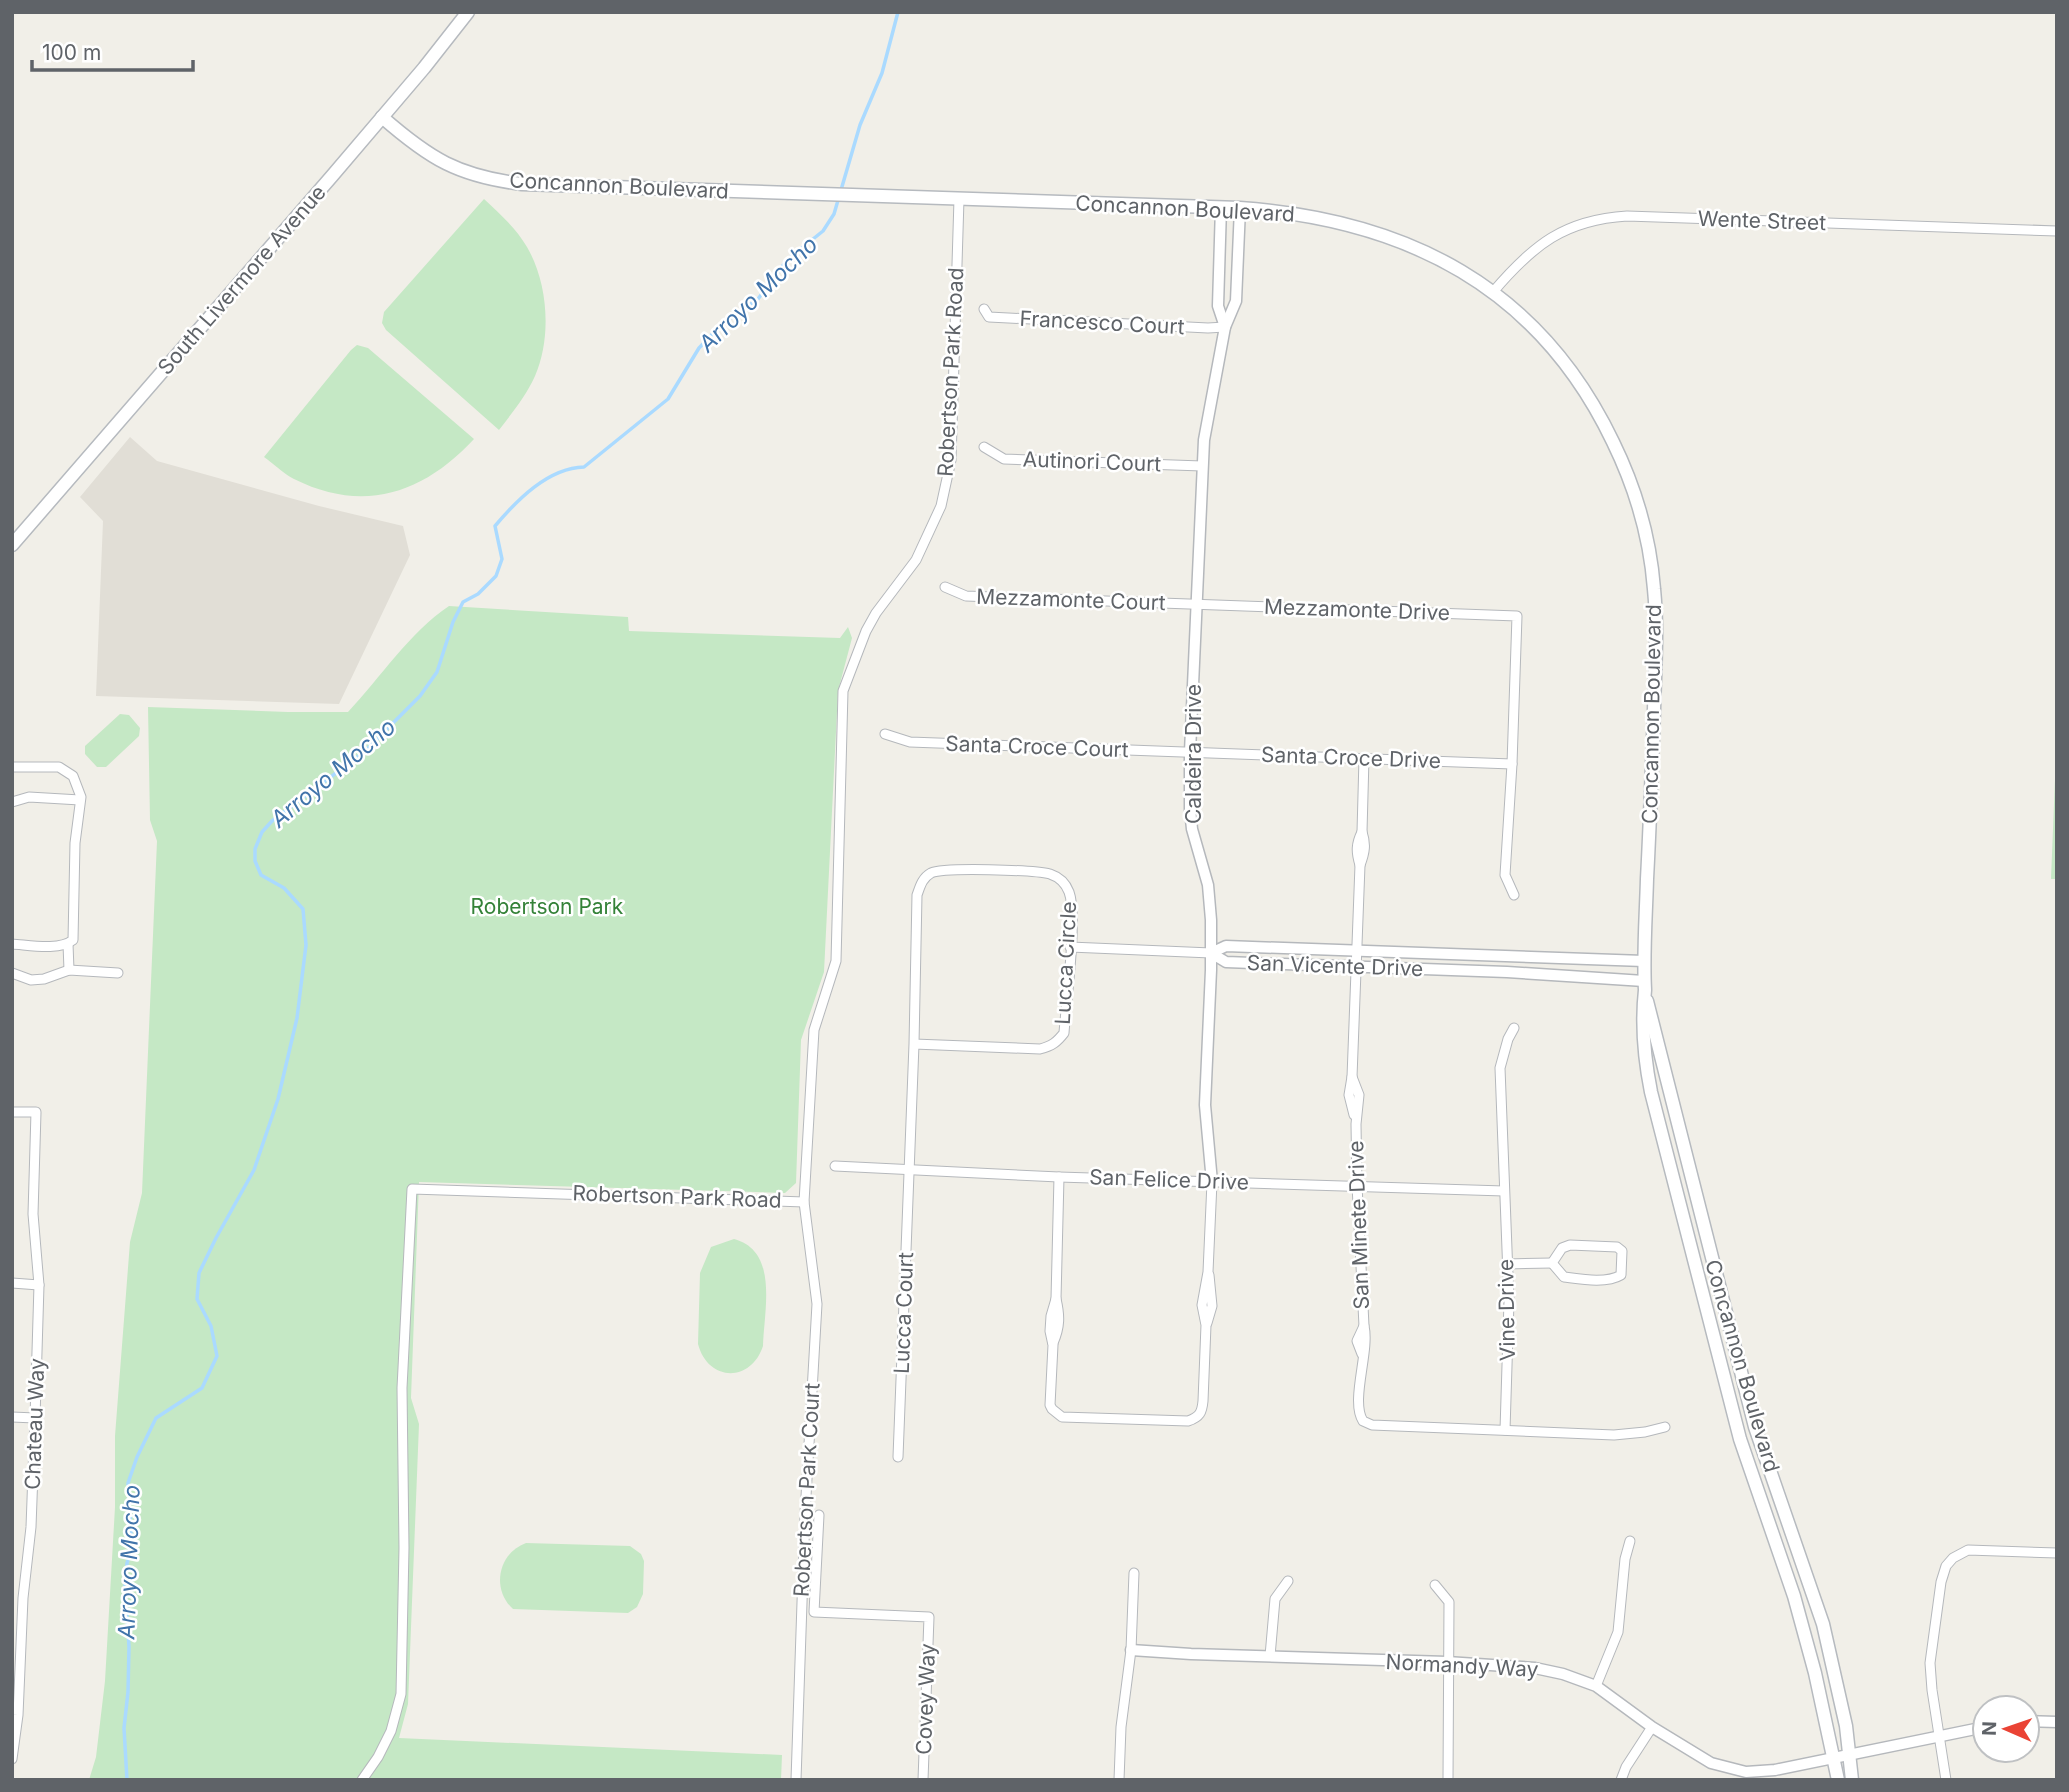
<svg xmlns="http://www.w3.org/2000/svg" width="2069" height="1792" font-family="Inter,sans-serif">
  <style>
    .education { fill: #e1ded6 }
    .green { fill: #c5e8c5 }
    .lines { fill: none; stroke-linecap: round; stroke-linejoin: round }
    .stream { stroke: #aadaff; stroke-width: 3.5 }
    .minor-casing { stroke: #b5b8bc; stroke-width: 11 }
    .tertiary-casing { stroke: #b5b8bc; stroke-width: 13 }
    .secondary-casing { stroke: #b6babf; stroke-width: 15 }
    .minor { stroke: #fff; stroke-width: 9 }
    .tertiary { stroke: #fff; stroke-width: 10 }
    .secondary { stroke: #fff; stroke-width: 12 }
    .labels { text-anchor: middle; stroke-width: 5; stroke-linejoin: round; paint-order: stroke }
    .street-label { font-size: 21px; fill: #5f6368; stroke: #fff }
    .park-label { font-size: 21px; fill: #348238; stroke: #fff }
    .water-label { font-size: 23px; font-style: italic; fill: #4174aa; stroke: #fff }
  </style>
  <rect width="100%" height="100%" fill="#f1efe8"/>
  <path class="education" d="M130 437 157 461 319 506 403 526 410 555 339 704 96 696 103 521 80 497Z"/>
  <g class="green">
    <path d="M484 199C499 213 516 228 527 247 548 283 552 337 535 376 526 396 512 413 499 430L386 330 382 323 384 312Z"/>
    <path d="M357 345 368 348 474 439C424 493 364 514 294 479 284 474 274 464 264 457L351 350Z"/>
    <path d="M449 606 628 617 629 631 840 638 848 627 852 638 838 691 824 972 801 1040 796 1183 785 1193 419 1182 411 1398 419 1424 408 1704 399 1738 782 1755 781 1780H89L96 1757 105 1681 115 1507V1436L130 1242 142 1193 157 841 150 820 148 707 288 712H348C381 677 409 633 449 606Z"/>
    <path d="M120 714 129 715 140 728 139 736 106 767H97L85 754V746Z"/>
    <path d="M2057 729V879H2051Z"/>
    <path d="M734 1239C779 1251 764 1310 763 1346 751 1383 708 1382 698 1344L700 1273 711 1247Z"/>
    <path d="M526 1543 630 1546 641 1554 644 1561 643 1594 637 1607 628 1613 513 1609C491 1589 498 1553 526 1543Z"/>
  </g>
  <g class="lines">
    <path class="stream" d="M127 1780 124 1728 128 1692 129 1647 125 1584 127 1563 132 1548 128 1483 137 1457 156 1418 202 1388 217 1356 211 1326 197 1299 199 1273 216 1238 254 1170 278 1099 297 1018 306 945 303 909 284 888 261 875 255 861V849L262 832 272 821 364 752 420 696 437 672 453 622 463 602 478 594 496 576 502 559 495 526C517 500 548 468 584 467L668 399 699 348 722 324 758 299 787 260 823 231 834 214 860 125 882 73 898 12"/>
    <g class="minor-casing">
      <g id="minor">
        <path d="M1493 292C1533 245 1564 220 1627 216L2057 231"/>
        <path d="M984 309 989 317 1208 328 1225 327"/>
        <path d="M984 447 1004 459 1202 466"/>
        <path d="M945 587 966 596 1517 616 1512 764 1505 875 1514 895"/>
        <path d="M885 734 910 742 1512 764"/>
        <path d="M12 767H59L73 776 81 797 75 843 73 940C59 951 29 945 12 944"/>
        <path d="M12 802 29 797 80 800"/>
        <path d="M1360 865C1365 852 1366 844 1362 832L1364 758"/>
        <path d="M68 944 69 970"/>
        <path d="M1070 947 1211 953"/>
        <path d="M12 973 31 980 44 979 69 970 118 973"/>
        <path d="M1352 1077 1359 1095 1356 1124 1357 1185 1364 1326C1370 1351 1350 1401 1363 1421L1372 1425 1614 1435 1645 1432 1665 1427"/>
        <path d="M12 1112H36L33 1214 39 1285 35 1418 31 1527 23 1598 18 1715 12 1759"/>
        <path d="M1354 1115 1349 1095 1352 1077 1360 865C1356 852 1356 844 1362 832"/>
        <path d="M835 1166 1059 1177 1504 1191"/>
        <path d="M1570 1245 1617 1247 1622 1251 1621 1275C1606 1284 1580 1279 1564 1277L1552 1263 1562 1248Z"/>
        <path d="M1507 1264 1552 1263"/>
        <path d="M12 1283 39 1285"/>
        <path d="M1056 1299 1051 1316 1050 1331 1053 1345 1050 1405 1052 1409 1062 1417 1188 1421C1200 1417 1202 1412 1203 1401L1206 1325 1202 1305 1208 1272 1212 1182"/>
        <path d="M1207 1323 1212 1306 1209 1275"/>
        <path d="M1053 1343C1060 1327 1060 1316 1056 1299L1059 1177"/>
        <path d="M1362 1354 1357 1341 1364 1326"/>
        <path d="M12 1417 35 1418"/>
        <path d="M1505 1430 1509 1301 1500 1068 1508 1039 1514 1028"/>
        <path d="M898 1457 914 1044 1040 1049C1052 1046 1057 1042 1064 1033 1066 1003 1078 916 1069 892 1066 884 1059 877 1050 874 1034 870 944 867 931 873 922 878 920 887 917 895L914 1044"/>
        <path d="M819 1515 814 1612 929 1617 923 1780"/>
        <path d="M1435 1585 1449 1602 1448 1780"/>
        <path d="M1270 1656 1275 1599 1288 1581"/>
        <path d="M1596 1686 1618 1632 1625 1559 1630 1541"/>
        <path d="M362 1780 378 1757 391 1731 401 1694 404 1548 402 1388 412 1189 804 1202"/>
        <path d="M796 1780 805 1514 817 1304 804 1202 814 1030 836 961 843 691 866 631 876 613 916 560 941 506 951 460 959 199"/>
        <path d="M1119 1780 1121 1727 1131 1650 1134 1573"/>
        <path d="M1621 1780 1626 1767 1652 1727"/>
        <path d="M1946 1780 1932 1690 1930 1663 1941 1582 1946 1566 1953 1558 1968 1550 2057 1553"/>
      </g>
    </g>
    <g class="tertiary-casing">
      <g id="tertiary">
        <path d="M1221 207 1218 306 1225 327"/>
        <path d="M1211 953 1226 962 1507 972 1644 981"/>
        <path d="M1211 953 1226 946 1644 961"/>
        <path d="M1212 1182 1205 1105 1211 970V920L1208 885 1192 829 1190 809V752L1204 440 1225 327 1236 301 1240 208"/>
        <path d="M1131 1650 1191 1654 1447 1662 1535 1668 1563 1674 1596 1686 1652 1727 1711 1763 1746 1772 1775 1770 1985 1727"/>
        <path d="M2027 1721 2057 1722"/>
      </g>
    </g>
    <g class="secondary-casing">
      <g id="secondary">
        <path d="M382 117C430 159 458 176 522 184L1240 208C1407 220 1539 287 1613 442 1636 489 1650 537 1654 589 1658 629 1655 670 1654 710 1652 767 1650 823 1647 879 1646 916 1643 953 1645 990 1641 1026 1644 1057 1651 1092L1740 1439 1794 1596 1815 1673 1838 1780"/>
        <path d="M12 545 332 176 424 68 468 12"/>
        <path d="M1647 1001 1755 1427 1823 1624 1846 1726 1852 1780"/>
      </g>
    </g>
    <use href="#minor" class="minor"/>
    <use href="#tertiary" class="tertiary"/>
    <use href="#secondary" class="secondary"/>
  </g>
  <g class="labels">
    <g class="street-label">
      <text transform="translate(619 186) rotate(3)" y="7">Concannon Boulevard</text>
      <text transform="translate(1185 209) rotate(3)" y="7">Concannon Boulevard</text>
      <text transform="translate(1762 221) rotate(2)" y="7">Wente Street</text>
      <text transform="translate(242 280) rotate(-49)" y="7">South Livermore Avenue</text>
      <text transform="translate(1102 323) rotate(3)" y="7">Francesco Court</text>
      <text transform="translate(951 372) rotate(-87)" y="7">Robertson Park Road</text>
      <text transform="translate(1092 462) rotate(2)" y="7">Autinori Court</text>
      <text transform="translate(1071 600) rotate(2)" y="7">Mezzamonte Court</text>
      <text transform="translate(1357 610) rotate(2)" y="7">Mezzamonte Drive</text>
      <text transform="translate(1652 714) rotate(-89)" y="7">Concannon Boulevard</text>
      <text transform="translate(1037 747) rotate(2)" y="7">Santa Croce Court</text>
      <text transform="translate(1194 754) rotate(-90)" y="7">Caldeira Drive</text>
      <text transform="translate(1351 758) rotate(2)" y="7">Santa Croce Drive</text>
      <text transform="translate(1066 963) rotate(-87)" y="7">Lucca Circle</text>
      <text transform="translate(1335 966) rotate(2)" y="7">San Vicente Drive</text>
      <text transform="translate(1169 1180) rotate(2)" y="7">San Felice Drive</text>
      <text transform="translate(677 1197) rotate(2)" y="7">Robertson Park Road</text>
      <text transform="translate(1359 1225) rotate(-92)" y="7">San Minete Drive</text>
      <text transform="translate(1507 1310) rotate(-91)" y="7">Vine Drive</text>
      <text transform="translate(904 1313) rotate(-88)" y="7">Lucca Court</text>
      <text transform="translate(1742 1366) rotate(74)" y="7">Concannon Boulevard</text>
      <text transform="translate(35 1424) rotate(-88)" y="7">Chateau Way</text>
      <text transform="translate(807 1490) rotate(-87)" y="7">Robertson Park Court</text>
      <text transform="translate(1462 1666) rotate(3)" y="7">Normandy Way</text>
      <text transform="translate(926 1699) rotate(-88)" y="7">Covey Way</text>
    </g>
    <g class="park-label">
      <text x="547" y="914">Robertson Park</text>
    </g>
    <g class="water-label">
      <text transform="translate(758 294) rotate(-44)" y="8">Arroyo Mocho</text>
      <text transform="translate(333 773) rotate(-40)" y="8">Arroyo Mocho</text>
      <text transform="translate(129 1562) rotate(-88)" y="8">Arroyo Mocho</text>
    </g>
  </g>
  <rect width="2069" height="1792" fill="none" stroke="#5f6368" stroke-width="28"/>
  <g transform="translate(2006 1729) rotate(272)"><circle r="33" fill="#ffffff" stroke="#bfc1c3" stroke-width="2"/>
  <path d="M0-5L12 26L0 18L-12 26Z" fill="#ea4335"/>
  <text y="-10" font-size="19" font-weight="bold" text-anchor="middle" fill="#5f6368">N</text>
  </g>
  <path d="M32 60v10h161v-10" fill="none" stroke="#5f6368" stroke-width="3.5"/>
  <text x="42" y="60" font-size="21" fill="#5f6368" stroke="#ffffff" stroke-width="5" paint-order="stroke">100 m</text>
</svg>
